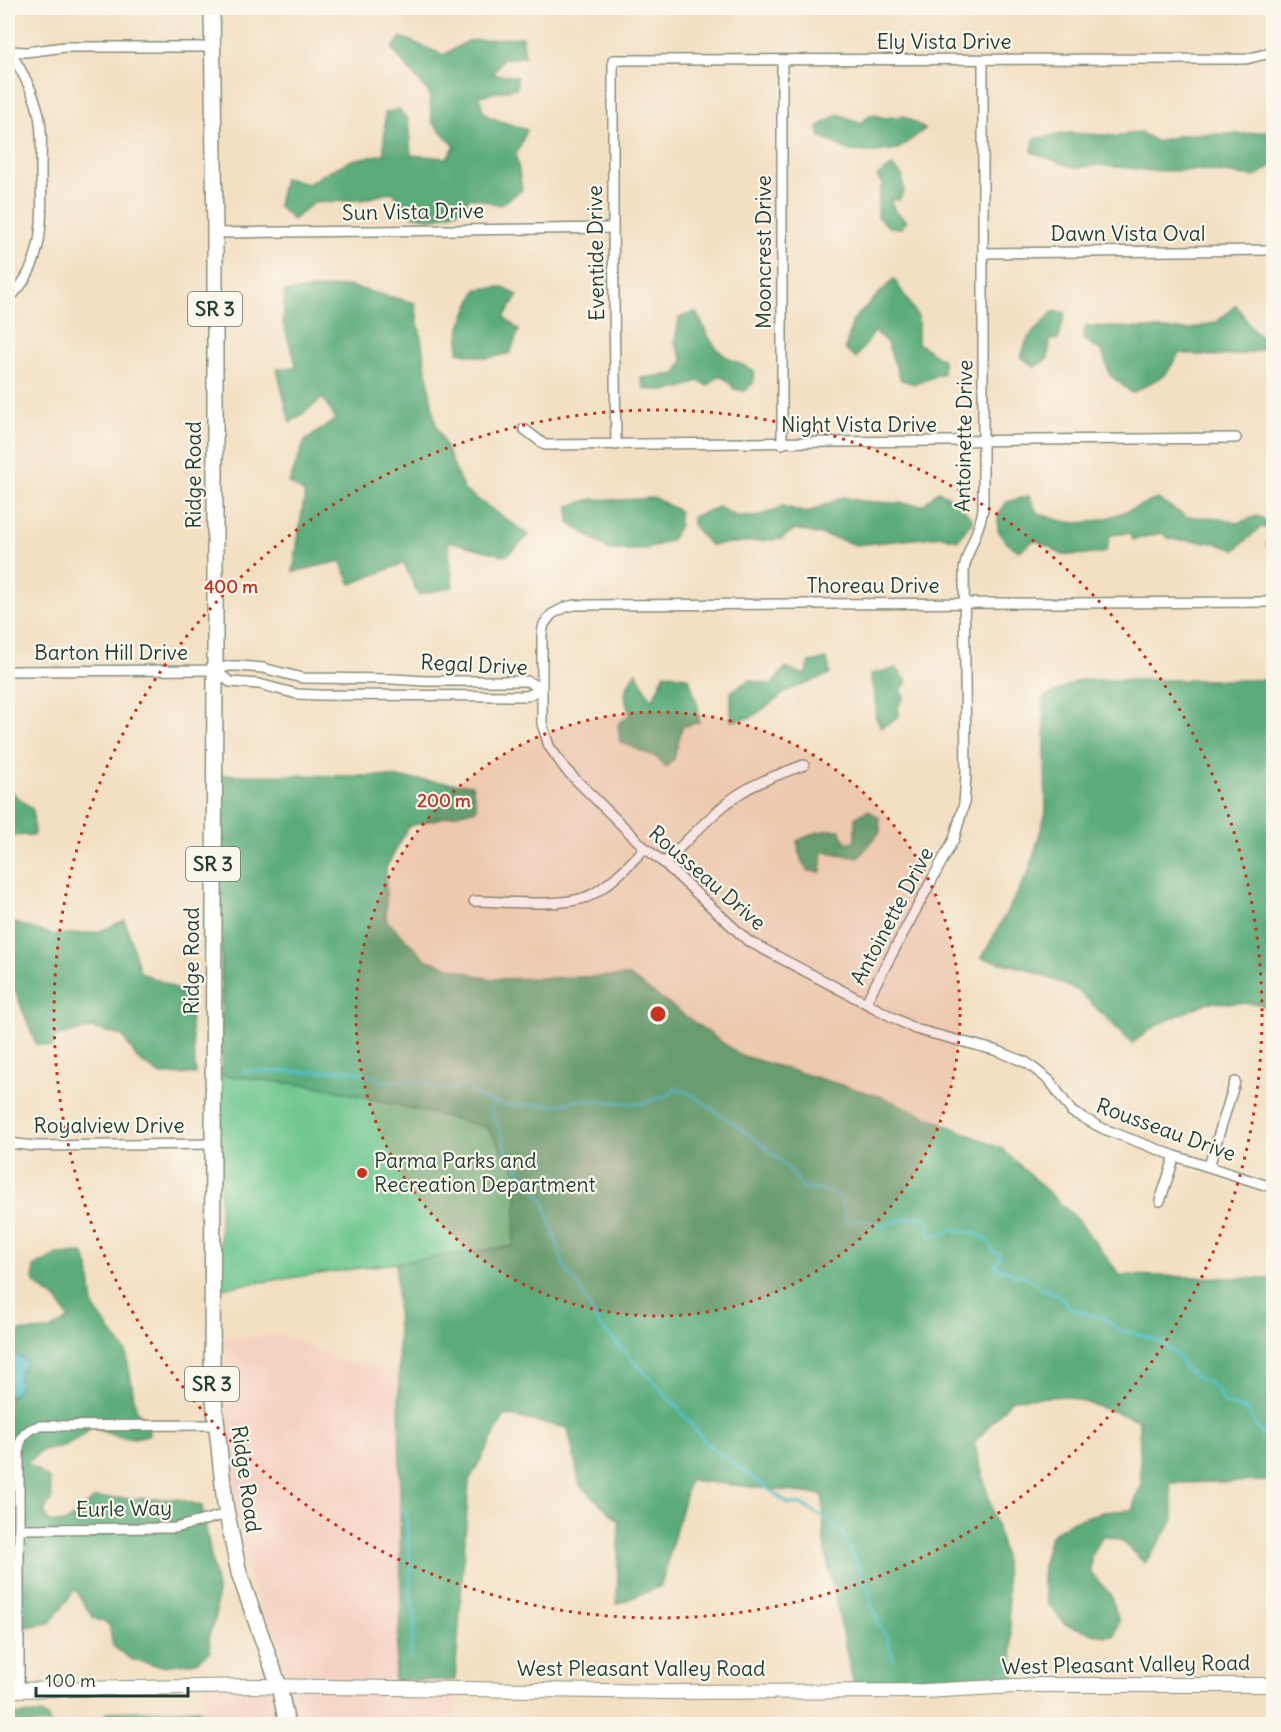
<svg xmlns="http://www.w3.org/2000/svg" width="1281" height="1732" font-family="Delius,sans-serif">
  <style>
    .built { fill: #f5d2c2 }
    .green { fill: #6fc88f; stroke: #478262; stroke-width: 1.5 }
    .forest { fill: #5bac7a; stroke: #3d7457; stroke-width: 1.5 }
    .water { fill: #51bfc6; stroke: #387e7d; stroke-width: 1.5 }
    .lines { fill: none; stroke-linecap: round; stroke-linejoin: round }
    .stream { stroke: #51bfc6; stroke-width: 3 }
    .street-casing { stroke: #898e7b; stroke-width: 12 }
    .secondary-casing { stroke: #898e7b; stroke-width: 16 }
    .primary-casing { stroke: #898e7b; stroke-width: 18 }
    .street { stroke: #fff; stroke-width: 9 }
    .secondary { stroke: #fff; stroke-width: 14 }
    .primary { stroke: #fff; stroke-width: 15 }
    .ring { fill: none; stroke: #c8321e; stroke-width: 3; stroke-dasharray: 3 6 }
    .poi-dot { fill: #c8321e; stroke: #fbf7ec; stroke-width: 2 }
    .labels { text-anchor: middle; stroke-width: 4.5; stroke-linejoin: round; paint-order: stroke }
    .shield { fill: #fbf7ec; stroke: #61756b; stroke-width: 1.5 }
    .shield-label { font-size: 20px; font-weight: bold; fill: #1f3d34 }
    .street-label { font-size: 21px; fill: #1f3d34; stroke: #fbf7ec }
    .poi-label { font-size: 21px; fill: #1f3d34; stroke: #fbf7ec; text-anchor: start }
    .centre { fill: #c8321e; stroke: #fbf7ec; stroke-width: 3 }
    .ring-label { font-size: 18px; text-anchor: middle; font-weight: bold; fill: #c8321e; stroke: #fbf7ec; stroke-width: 4.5; stroke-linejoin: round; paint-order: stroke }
  </style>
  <rect width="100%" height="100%" fill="#fbf7ec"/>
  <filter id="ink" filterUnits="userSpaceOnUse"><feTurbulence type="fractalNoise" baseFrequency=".0167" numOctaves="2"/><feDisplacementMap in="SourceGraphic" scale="12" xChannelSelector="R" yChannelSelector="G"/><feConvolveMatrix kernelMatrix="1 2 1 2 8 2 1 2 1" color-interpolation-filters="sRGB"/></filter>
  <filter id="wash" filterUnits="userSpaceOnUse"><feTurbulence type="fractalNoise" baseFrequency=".008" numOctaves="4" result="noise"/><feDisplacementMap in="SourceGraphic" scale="24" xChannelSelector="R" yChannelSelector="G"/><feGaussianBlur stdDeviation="1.35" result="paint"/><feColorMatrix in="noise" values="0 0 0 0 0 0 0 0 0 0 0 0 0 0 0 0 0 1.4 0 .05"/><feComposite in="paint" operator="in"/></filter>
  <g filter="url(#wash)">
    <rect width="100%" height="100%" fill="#f3dfc2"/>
    <path class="built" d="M278 1336 295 1340 345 1363 399 1372 401 1610 394 1679 455 1680 456 1724H205L204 1678 287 1675 247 1568 234 1507 221 1408 220 1338Z"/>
    <path class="green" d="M221 1075 323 1087 488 1127 519 1175 514 1246 220 1288Z"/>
    <g class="forest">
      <path d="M401 37 444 55 468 41 522 37 525 57 502 59 493 74 517 77V88L479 96 483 111 489 117 527 130 516 155 522 190 500 205 470 197 461 209 434 219 410 215 393 192 361 200 313 203 293 220 278 206 284 178 308 184 329 171 352 160 384 154 385 113 399 109 408 120 411 155 447 158 455 146 432 122 429 93 392 49Z"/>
      <path d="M838 114 861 123 871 114 885 118 904 116 925 129 898 149 876 152 851 151 820 137 818 127Z"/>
      <path d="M1274 131 1273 165 1255 177 1199 170 1154 171 1099 165 1075 168 1032 152 1034 139 1070 133 1117 136 1140 132 1157 142C1188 130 1208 135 1241 134 1252 134 1263 130 1274 131Z"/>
      <path d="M892 166 902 175 904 191 899 200 890 199 895 211 907 221 901 228 889 227 878 217V200L882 184 877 176Z"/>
      <path d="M894 279 918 317V343L943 360V373L915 384 901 380 887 343 875 331 856 358 845 349 853 320Z"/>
      <path d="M348 286 415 303 435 422 464 490 529 535 506 556 448 541 453 587 418 595 404 563 351 584 340 561 293 572 305 493 289 483 305 441 336 419 323 398 290 423 277 369 297 367 283 323 285 292Z"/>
      <path d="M502 287 518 295 504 317 519 330 510 353 487 358 458 352 460 327 477 289Z"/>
      <path d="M1236 305 1255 333 1273 343V358L1262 349C1234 359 1208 356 1179 353L1166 374 1132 393 1110 375 1102 351 1083 339 1086 326 1188 330 1217 322Z"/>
      <path d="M695 312C702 321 705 331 711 341 722 358 737 363 754 370L753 383 745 391 734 389 728 381 719 375 708 386 698 381C677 391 667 392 644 389L641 378 676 374 683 360 675 343 679 318Z"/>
      <path d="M1053 312H1065L1059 339 1050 340 1048 358 1035 367 1021 357 1028 338Z"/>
      <path d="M938 491 956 501 973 520 958 540 942 536 856 545 835 538 795 529 781 539 710 545 693 526 692 517 718 507 736 516 757 517 783 506 806 513 843 497 862 501 923 505Z"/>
      <path d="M1029 496 1037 513C1047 516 1058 521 1068 522 1098 527 1130 508 1158 499L1186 517 1220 518 1238 523 1257 516 1273 523V548L1267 547 1269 529 1261 527 1235 550 1216 543 1170 539 1161 533 1133 540 1129 533 1110 535 1106 552 1098 554 1062 555 1050 547 1035 540 1019 551 1006 542 998 530V515L1007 502Z"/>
      <path d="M655 498 679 511V526L671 540 645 550H610L569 523V506L592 499 618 500Z"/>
      <path d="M827 659 830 674 789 690 752 717 731 721V692L749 680 772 685 785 668 805 675 809 662Z"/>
      <path d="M896 668 907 681 901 691 904 697 898 706 899 715 892 722 881 727 875 716C879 704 870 688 871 674Z"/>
      <path d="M636 672 652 701 665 673 689 678 698 707 699 722 682 727 674 759 665 768 656 757 620 742 618 724 630 715C623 696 623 689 636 672Z"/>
      <path d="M1079 680H1273V1015L1261 1004 1208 1002 1157 1025 1132 1043 1079 991 1028 969 982 958 1029 871 1046 813 1044 698Z"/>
      <path d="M221 775 380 776 472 785 477 809 409 826 386 868V920L427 960 489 979 629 976 740 1055 882 1097 1002 1149 1077 1219 1120 1275 1273 1279V1481L1170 1483 1174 1520 1145 1563 1120 1540 1103 1535 1091 1555V1573L1110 1594 1119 1621 1114 1636 1106 1637 1065 1624 1047 1603 1042 1578 1044 1558 1050 1537 1068 1523 1102 1512 1132 1510 1141 1483 1139 1420 1066 1396 1012 1399 974 1443 1004 1555 1015 1682H853L824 1544 823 1495 689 1480 661 1586 617 1604 619 1521 580 1485 568 1428 505 1415 469 1481 455 1680H394L401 1610 399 1372 396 1263 513 1246 519 1175 487 1127 323 1087 221 1075Z"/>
      <path d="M8 789 33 810 34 835 8 836Z"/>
      <path d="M868 810 879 818 880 832 858 858 823 851 821 872 809 871 802 862 797 841 815 833 828 830H840L846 843 855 841V818Z"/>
      <path d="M125 920 140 972 171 986 188 998 196 1074 161 1075 137 1059 123 1036 92 1028 55 1037 52 1047 36 1044 8 972V921L54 935 98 932Z"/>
      <path d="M83 1253 89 1268 93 1307 126 1352 136 1409 148 1424 149 1434C130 1442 108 1437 92 1424L84 1435 61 1447 43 1450 27 1463 49 1479 52 1498 44 1511 49 1522 65 1523 95 1498 179 1499 202 1506 217 1589 216 1616 208 1638 211 1651 196 1662 162 1666 132 1660 113 1646 109 1624 93 1618 75 1589 50 1623 8 1630V1332L50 1330 69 1319 58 1301 34 1283V1267L57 1254Z"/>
      <path d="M199 1709 207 1718 213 1715V1724H93L109 1712Z"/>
      <path d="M42 1714 47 1717 50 1724H8V1715Z"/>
    </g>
    <path class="water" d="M12 1355 23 1358 27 1363 19 1373C21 1387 19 1391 8 1398V1356Z"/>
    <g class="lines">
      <g class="stream">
        <path d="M243 1071 309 1072 347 1070 373 1076 380 1081H417L441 1089H455L464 1085 481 1098 502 1105H556L580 1100 641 1104 670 1094 677 1088C696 1095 708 1106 724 1117 752 1136 785 1160 803 1188 814 1190 838 1190 842 1202 845 1209 842 1214 846 1221H868L883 1226 902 1219 919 1217 926 1218 929 1223V1234L932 1236 949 1232 952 1228C967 1232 989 1233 993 1251L1000 1254V1257L995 1265 998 1269 1008 1270 1013 1275 1026 1276 1045 1290 1057 1294 1072 1309 1103 1318 1121 1330 1149 1337 1158 1341 1178 1355 1183 1366 1194 1376 1210 1383 1219 1393 1225 1404 1247 1410 1256 1427 1267 1440 1274 1438"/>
        <path d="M492 1103 491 1112 502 1135 505 1149 512 1162 544 1201 564 1267 578 1285 599 1325 673 1402 707 1444 789 1504H801L816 1513 833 1523 844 1536 868 1588 873 1610 881 1629 886 1636 894 1660"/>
        <path d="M403 1510 406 1512 411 1572 410 1590 415 1612V1624L409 1659"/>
      </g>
    </g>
  </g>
  <g filter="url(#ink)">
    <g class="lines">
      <g class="street-casing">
        <g id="street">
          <path d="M8 51 26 52 65 47H212"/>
          <path d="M782 60V444"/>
          <path d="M215 233 613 228"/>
          <path d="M983 253 1274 250"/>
          <path d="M8 299C46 266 42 217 41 171 41 151 43 130 38 111 33 90 21 71 11 52"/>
          <path d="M524 429 545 445 1236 438"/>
          <path d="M616 445 613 228V60L1246 59 1274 52"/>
          <path d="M1274 602 575 605 566 607 552 614 544 624 542 633V724L549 746 566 770 645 848 664 863 748 941 915 1029 998 1051 1027 1063 1050 1081 1072 1112 1104 1129 1175 1156 1274 1188"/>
          <path d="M215 670 230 682 259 684 297 694 318 695 527 696 542 689"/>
          <path d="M8 671 215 670 229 666H239L263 668 302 678 393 679 425 681H527L542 689"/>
          <path d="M664 863C688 840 710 815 736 796 756 782 782 773 804 765"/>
          <path d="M474 901C505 901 567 909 593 894 613 882 629 865 645 848"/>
          <path d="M866 1002 954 839 964 804 966 775 964 570C967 549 980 531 983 509V60"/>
          <path d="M8 1143 35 1146 212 1144"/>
          <path d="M1209 1166 1235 1082"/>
          <path d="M1160 1201 1175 1156"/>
          <path d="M19 1529 175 1528 227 1514"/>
          <path d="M19 1690V1447C22 1435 27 1429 39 1426L217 1425"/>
        </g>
      </g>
      <g class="secondary-casing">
        <path id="secondary" d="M8 1690 255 1686 669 1692 925 1691 1035 1685H1274"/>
      </g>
      <g class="primary-casing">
        <path id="primary" d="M212 8 215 233V670L212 1380 225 1504 239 1573 279 1686 287 1724"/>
      </g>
      <use href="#street" class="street"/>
      <use href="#secondary" class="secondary"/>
      <use href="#primary" class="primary"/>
    </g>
  </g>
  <circle cx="658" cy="1014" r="302" fill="#c8321e" fill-opacity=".12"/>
  <g class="ring">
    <circle cx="658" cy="1014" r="302"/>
    <circle cx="658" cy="1014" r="604"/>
  </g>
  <circle class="poi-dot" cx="362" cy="1173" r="6"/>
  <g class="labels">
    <g class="shield">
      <rect x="188" y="292" width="54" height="34" rx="4.5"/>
      <rect x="186" y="847" width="54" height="34" rx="4.5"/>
      <rect x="185" y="1367" width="54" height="34" rx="4.5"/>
    </g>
    <g class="shield-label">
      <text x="215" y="316">SR 3</text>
      <text x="213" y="871">SR 3</text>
      <text x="212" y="1391">SR 3</text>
    </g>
    <g class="street-label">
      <text x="944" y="49">Ely Vista Drive</text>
      <text transform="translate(413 212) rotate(-1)" y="7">Sun Vista Drive</text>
      <text x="1128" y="241">Dawn Vista Oval</text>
      <text transform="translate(764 252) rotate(-90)" y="7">Mooncrest Drive</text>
      <text transform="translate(596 253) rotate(-91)" y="7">Eventide Drive</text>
      <text x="859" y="432">Night Vista Drive</text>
      <text transform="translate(964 436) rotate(-89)" y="7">Antoinette Drive</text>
      <text transform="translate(194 475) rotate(-90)" y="7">Ridge Road</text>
      <text x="873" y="593">Thoreau Drive</text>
      <text x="111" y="660">Barton Hill Drive</text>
      <text transform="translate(474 665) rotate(3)" y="7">Regal Drive</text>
      <text transform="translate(707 878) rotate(41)" y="7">Rousseau Drive</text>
      <text transform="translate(892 916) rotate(-62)" y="7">Antoinette Drive</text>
      <text transform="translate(192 961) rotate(-90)" y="7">Ridge Road</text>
      <text x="109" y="1133">Royalview Drive</text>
      <text transform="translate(1166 1130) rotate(20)" y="7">Rousseau Drive</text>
      <text transform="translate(246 1479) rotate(82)" y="7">Ridge Road</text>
      <text transform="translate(124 1509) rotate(-1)" y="7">Eurle Way</text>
      <text transform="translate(1126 1665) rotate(-1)" y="7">West Pleasant Valley Road</text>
      <text x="641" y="1676">West Pleasant Valley Road</text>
    </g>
    <g class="poi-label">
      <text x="374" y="1168">Parma Parks and<tspan x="374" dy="24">Recreation Department</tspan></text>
    </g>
  </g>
  <circle cx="658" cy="1014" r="9" class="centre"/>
  <g class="ring-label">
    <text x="231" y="593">400 m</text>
    <text x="444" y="807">200 m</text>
  </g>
  <rect width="1281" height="1732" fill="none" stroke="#fbf7ec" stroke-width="30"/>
  <path d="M36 1687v9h152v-9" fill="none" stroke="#1f3d34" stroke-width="3"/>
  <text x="45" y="1687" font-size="18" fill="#1f3d34" stroke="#fbf7ec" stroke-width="4.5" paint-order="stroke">100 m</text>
</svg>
